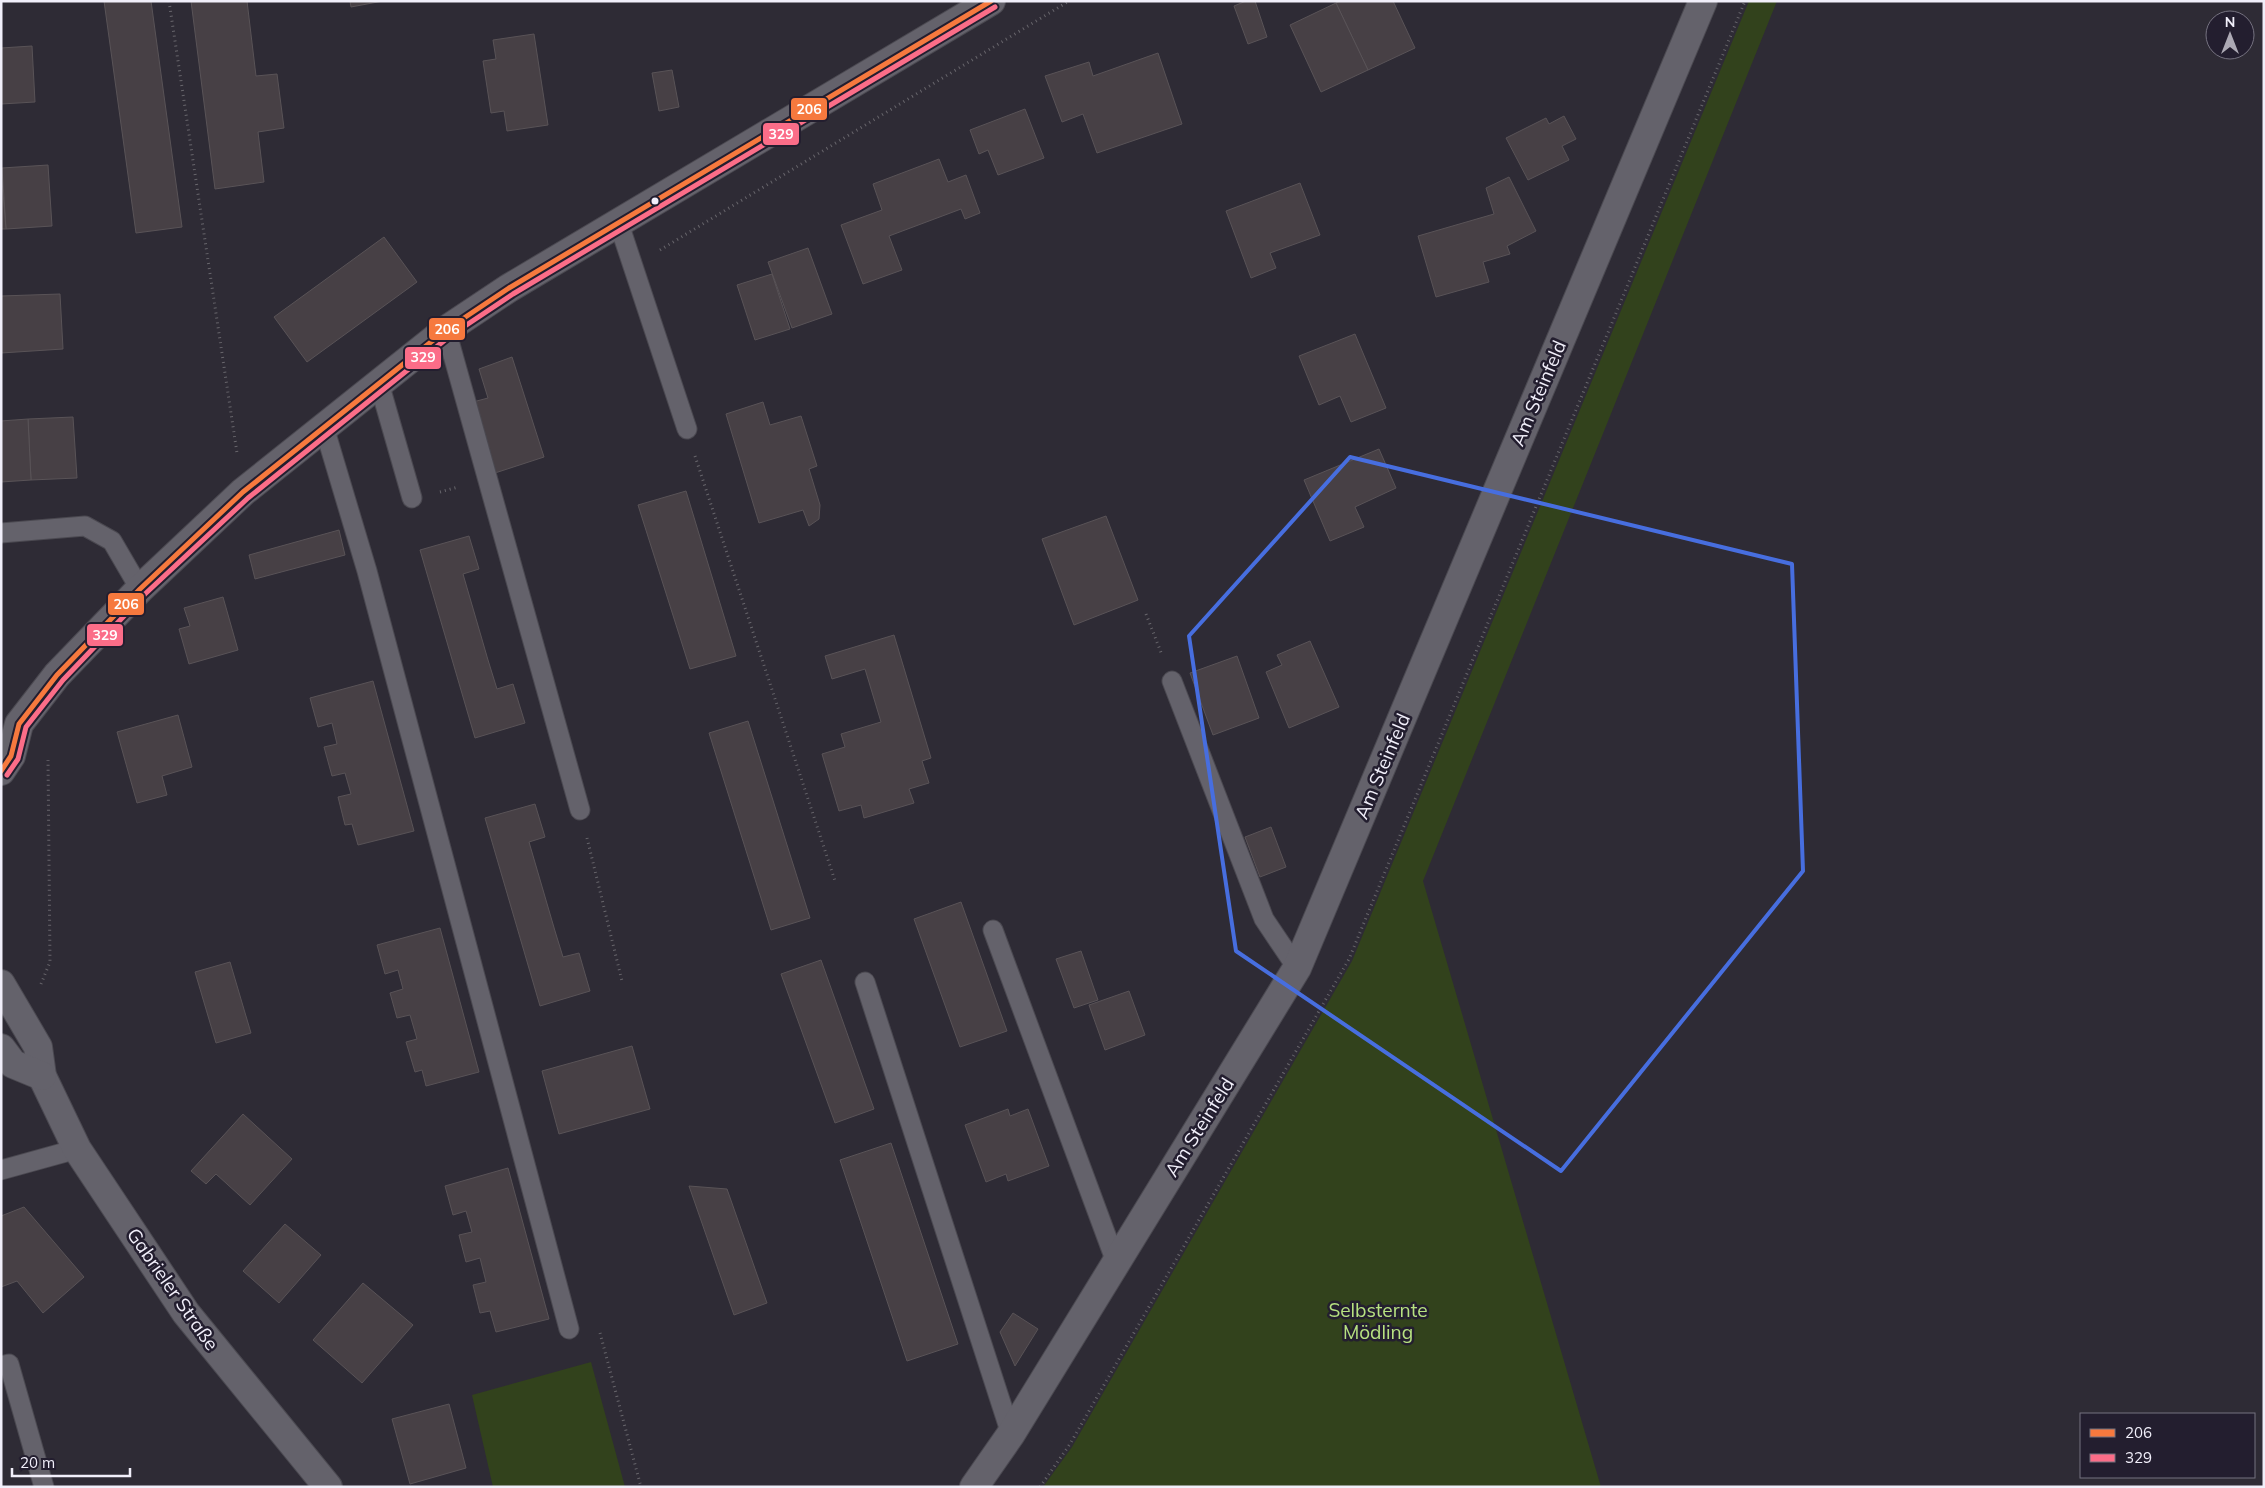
<svg xmlns="http://www.w3.org/2000/svg" width="2265" height="1488" font-family="Mulish,sans-serif">
  <style>
    .green { fill: #32421c }
    .building { fill: #474045; stroke: #595357 }
    .lines { fill: none; stroke-linecap: round; stroke-linejoin: round }
    .service-casing { stroke: #4b4951; stroke-width: 21 }
    .minor-casing { stroke: #4b4951; stroke-width: 30 }
    .tertiary-casing { stroke: #4b4951; stroke-width: 30 }
    .path { stroke: #68666c; stroke-width: 3; stroke-dasharray: 1 4; stroke-linecap: butt }
    .service { stroke: #64626b; stroke-width: 19 }
    .minor { stroke: #64626b; stroke-width: 28 }
    .tertiary { stroke: #64626b; stroke-width: 28 }
    .bus-1-casing { stroke: #231e2f; stroke-width: 9 }
    .bus-2-casing { stroke: #231e2f; stroke-width: 9 }
    .bus-1 { stroke: #f6793e; stroke-width: 5 }
    .bus-2 { stroke: #fb6d88; stroke-width: 5 }
    .marked { fill: none; stroke: #476edf; stroke-width: 4; stroke-linejoin: round }
    .bus-dot { fill: #f1effa; stroke: #231e2f; stroke-width: 2 }
    .labels { text-anchor: middle; stroke-width: 5; stroke-linejoin: round; paint-order: stroke }
    .street-label { font-size: 19px; fill: #f1effa; stroke: #231e2f }
    .park-label { font-size: 19px; fill: #b7e281; stroke: #231e2f }
    .line-badge { stroke: #231e2f; stroke-width: 2 }
    .badge-label { font-size: 14px; text-anchor: middle; font-weight: bold; fill: #fff }
  </style>
  <rect width="100%" height="100%" fill="#2e2b35"/>
  <g class="green">
    <path d="M1749 1H1777L1423 881 1601 1487H1043L1072 1447 1352 961Z"/>
    <path d="M591 1362 625 1487H493L472 1395Z"/>
  </g>
  <g class="building">
    <path d="M104 1H151L182 227 136 233Z"/>
    <path d="M191 1H247L256 76 277 74 284 128 258 132 264 182 215 189Z"/>
    <path d="M350 1H383L351 7Z"/>
    <path d="M1246 1H1255L1267 37 1248 44 1234 6Z"/>
    <path d="M1340 1H1393L1415 48 1368 70 1336 3Z"/>
    <path d="M1336 3 1368 70 1321 92 1290 25Z"/>
    <path d="M534 34 548 125 507 131 504 111 491 113 483 61 496 59 493 40Z"/>
    <path d="M32 46 35 102 1 104V48Z"/>
    <path d="M1158 53 1182 124 1097 153 1083 114 1062 122 1045 76 1089 62 1093 76Z"/>
    <path d="M672 70 679 107 659 111 652 73Z"/>
    <path d="M1025 109 1044 158 998 175 988 150 979 154 970 130Z"/>
    <path d="M1564 116 1576 139 1562 146 1569 160 1528 180 1506 138 1546 118 1549 124Z"/>
    <path d="M939 159 948 182 966 175 980 213 965 219 961 209 889 236 902 270 863 284 841 225 882 210 873 184Z"/>
    <path d="M48 165 52 226 6 229 2 168Z"/>
    <path d="M1 168 6 229H1Z"/>
    <path d="M1509 177 1536 231 1507 246 1510 254 1483 262 1489 282 1436 297 1418 236 1494 214 1486 188Z"/>
    <path d="M1300 183 1320 235 1270 253 1276 268 1251 278 1226 211Z"/>
    <path d="M384 237 417 282 307 362 274 317Z"/>
    <path d="M808 248 832 314 792 328 768 262Z"/>
    <path d="M772 274 790 329 755 340 737 285Z"/>
    <path d="M60 294 63 349 1 353V296Z"/>
    <path d="M1355 334 1386 408 1351 422 1340 396 1319 405 1299 356Z"/>
    <path d="M512 357 544 457 495 473 473 402 488 398 479 369Z"/>
    <path d="M763 402 770 425 801 416 817 466 809 469 820 505 819 519 809 526 803 510 759 523 726 414Z"/>
    <path d="M73 417 77 478 31 480 28 419Z"/>
    <path d="M28 419 31 480 1 482V421Z"/>
    <path d="M1379 449 1396 488 1355 507 1364 527 1330 541 1304 480Z"/>
    <path d="M686 491 736 656 690 669 638 505Z"/>
    <path d="M1106 516 1138 600 1074 625 1042 539Z"/>
    <path d="M339 530 345 555 255 579 249 555Z"/>
    <path d="M469 536 479 569 463 574 488 660 497 689 513 684 525 723 475 738 420 550Z"/>
    <path d="M223 597 238 650 189 664 179 629 190 626 184 608Z"/>
    <path d="M894 635 931 758 922 761 929 783 909 789 914 803 864 818 861 805 839 811 822 754 845 747 841 734 881 722 865 669 832 679 825 656Z"/>
    <path d="M1310 641 1339 707 1289 728 1266 672 1282 665 1277 655Z"/>
    <path d="M1237 656 1259 718 1213 735 1190 673Z"/>
    <path d="M373 681 414 831 358 845 352 824 345 825 338 797 351 794 345 773 332 776 324 747 337 744 332 723 318 727 310 698Z"/>
    <path d="M178 715 192 767 162 776 167 795 137 803 117 732Z"/>
    <path d="M748 721 810 918 771 930 709 733Z"/>
    <path d="M535 804 545 837 529 842 555 931 563 957 579 953 590 991 540 1006 485 818Z"/>
    <path d="M1271 827 1286 867 1260 877 1245 837Z"/>
    <path d="M961 902 1007 1031 960 1047 914 919Z"/>
    <path d="M440 928 479 1072 426 1086 422 1070 415 1072 406 1042 417 1039 410 1015 397 1018 390 993 403 989 398 970 385 974 377 945Z"/>
    <path d="M1081 951 1098 1000 1074 1008 1056 959Z"/>
    <path d="M821 960 874 1109 835 1123 781 974Z"/>
    <path d="M230 962 251 1033 216 1043 195 972Z"/>
    <path d="M1129 991 1145 1035 1105 1050 1089 1005Z"/>
    <path d="M632 1046 650 1109 559 1134 542 1071Z"/>
    <path d="M1008 1109 1010 1116 1028 1109 1049 1166 1008 1181 1006 1174 986 1182 965 1125Z"/>
    <path d="M243 1114 292 1159 250 1205 216 1174 206 1184 191 1171Z"/>
    <path d="M891 1143 958 1344 907 1361 840 1160Z"/>
    <path d="M508 1168 549 1319 496 1332 490 1311 480 1313 473 1285 486 1282 480 1258 466 1262 459 1235 472 1232 466 1211 453 1215 445 1186Z"/>
    <path d="M689 1186 727 1189 767 1303 734 1315Z"/>
    <path d="M24 1207 84 1277 43 1313 17 1281 1 1287V1216Z"/>
    <path d="M285 1224 321 1255 279 1303 243 1271Z"/>
    <path d="M363 1283 413 1325 362 1383 313 1340Z"/>
    <path d="M1013 1313 1038 1329 1015 1366 1000 1332Z"/>
    <path d="M449 1404 466 1468 410 1484 392 1419Z"/>
  </g>
  <g class="lines">
    <g class="service-casing">
      <g id="service">
        <path d="M619 224 687 429"/>
        <path d="M446 330 580 810"/>
        <path d="M379 383 412 498"/>
        <path d="M324 427 367 571 569 1329"/>
        <path d="M1 533 85 526 112 541 140 589"/>
        <path d="M1172 681 1264 919 1297 968"/>
        <path d="M993 930 1116 1262"/>
        <path d="M865 982 1011 1434"/>
        <path d="M1 1170 77 1149"/>
        <path d="M1 1366 9 1364 44 1487"/>
      </g>
    </g>
    <g class="minor-casing">
      <path id="minor" d="M974 1487 1011 1434 1297 968 1703 1"/>
    </g>
    <g class="tertiary-casing">
      <g id="tertiary">
        <path d="M1 771 11 756 19 724 57 675 140 589 243 492 446 330 509 288 991 1"/>
        <path d="M1 984 38 1047 42 1076 77 1149 186 1313 328 1487"/>
        <path d="M1 1048 13 1064 42 1076"/>
      </g>
    </g>
    <g class="path">
      <path d="M169 1 237 453"/>
      <path d="M660 250 1069 1"/>
      <path d="M695 456 835 881"/>
      <path d="M440 492 458 487"/>
      <path d="M1146 614 1162 655"/>
      <path d="M587 838 622 981"/>
      <path d="M41 984 50 962 48 760"/>
      <path d="M600 1333 641 1487"/>
      <path d="M1040 1487 1070 1444 1349 959 1745 1"/>
    </g>
    <use href="#service" class="service"/>
    <use href="#minor" class="minor"/>
    <use href="#tertiary" class="tertiary"/>
    <g class="bus-1-casing">
      <path id="bus-1" d="M1 771 11 756 19 724 57 675 140 589 243 492 446 330 509 288 991 1"/>
    </g>
    <g class="bus-2-casing">
      <path id="bus-2" d="M7 775 18 759 26 727 63 680 145 594 248 498 450 336 513 294 995 7"/>
    </g>
    <use href="#bus-1" class="bus-1"/>
    <use href="#bus-2" class="bus-2"/>
  </g>
  <path class="marked" d="M1350 457 1792 564 1803 871 1561 1171 1236 951 1189 636Z"/>
  <circle class="bus-dot" cx="655" cy="201" r="4.5"/>
  <g class="labels">
    <g class="street-label">
      <text transform="translate(1538 393) rotate(-67)" y="7">Am Steinfeld</text>
      <text transform="translate(1382 766) rotate(-67)" y="7">Am Steinfeld</text>
      <text transform="translate(1199 1127) rotate(-58)" y="7">Am Steinfeld</text>
      <text transform="translate(173 1289) rotate(55)" y="7">Gabrieler Straße</text>
    </g>
    <g class="park-label">
      <text x="1378" y="1317">Selbsternte<tspan x="1378" dy="22">Mödling</tspan></text>
    </g>
  </g>
  <g class="line-badge">
    <rect x="790" y="97" width="38" height="24" rx="5" fill="#f6793e"/>
    <rect x="762" y="122" width="38" height="24" rx="5" fill="#fb6d88"/>
    <rect x="428" y="317" width="38" height="24" rx="5" fill="#f6793e"/>
    <rect x="404" y="346" width="38" height="24" rx="5" fill="#fb6d88"/>
    <rect x="107" y="592" width="38" height="24" rx="5" fill="#f6793e"/>
    <rect x="86" y="623" width="38" height="24" rx="5" fill="#fb6d88"/>
  </g>
  <g class="badge-label">
    <text x="809" y="114">206</text>
    <text x="781" y="139">329</text>
    <text x="447" y="334">206</text>
    <text x="423" y="362">329</text>
    <text x="126" y="609">206</text>
    <text x="105" y="640">329</text>
  </g>
  <rect width="2265" height="1488" fill="none" stroke="#f1effa" stroke-width="5"/>
  <rect x="2080" y="1413" width="175" height="65" fill="#231e2f" stroke="#757280"/>
  <rect x="2090" y="1429" width="25" height="8" fill="#f6793e" stroke="#757280"/>
  <text x="2125" y="1438" font-size="15" fill="#f1effa">206</text>
  <rect x="2090" y="1454" width="25" height="8" fill="#fb6d88" stroke="#757280"/>
  <text x="2125" y="1463" font-size="15" fill="#f1effa">329</text>
  <g transform="translate(2230 35)"><circle r="24" fill="#231e2f" stroke="#757280"/>
  <path d="M0-4L9 19L0 12L-9 19Z" fill="#adaab5"/>
  <text y="-8" font-size="14" font-weight="bold" text-anchor="middle" fill="#f1effa">N</text>
  </g>
  <path d="M12 1468v8h118v-8" fill="none" stroke="#f1effa" stroke-width="2.5"/>
  <text x="20" y="1468" font-size="15" fill="#f1effa" stroke="#231e2f" stroke-width="4" paint-order="stroke">20 m</text>
</svg>
